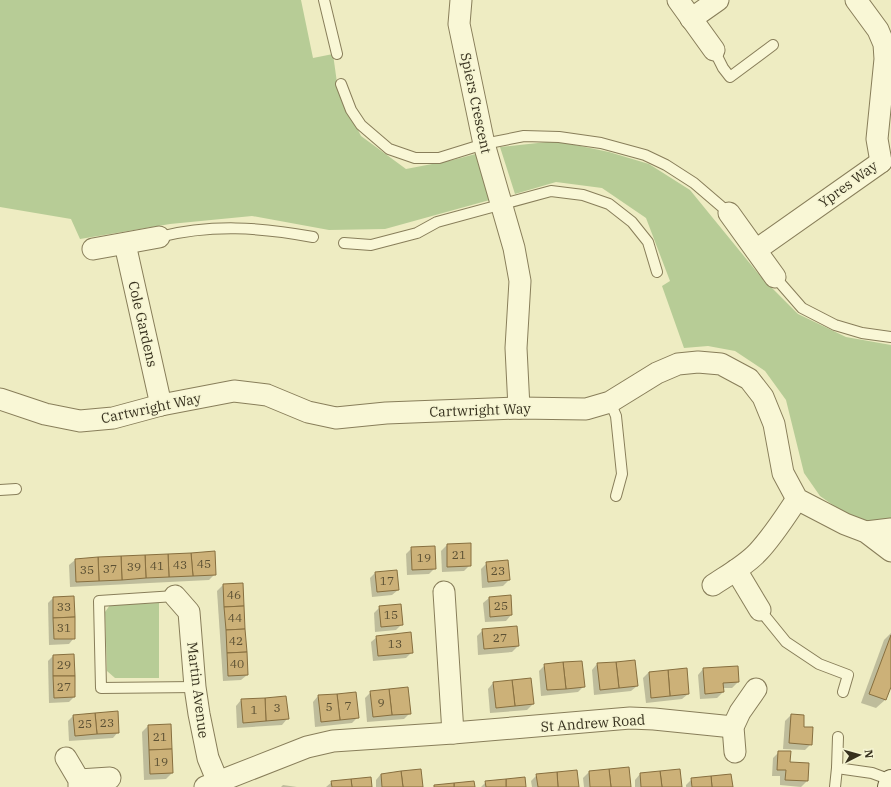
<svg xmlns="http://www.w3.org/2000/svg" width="891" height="787" font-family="'IBM Plex Serif',serif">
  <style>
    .green { fill: #b7cc96 }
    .shadow { fill: #0003 }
    .building { fill: #ccb178; stroke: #876f3f }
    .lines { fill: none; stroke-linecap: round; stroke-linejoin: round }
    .lane-casing { stroke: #887e5a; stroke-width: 12 }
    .street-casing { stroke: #887e5a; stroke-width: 23 }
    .secondary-casing { stroke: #695f3d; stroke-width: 24 }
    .lane { stroke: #f9f7d6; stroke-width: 10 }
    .street { stroke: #f9f7d6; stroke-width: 21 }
    .secondary { stroke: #f9f7d6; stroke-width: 22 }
    .labels { text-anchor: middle; stroke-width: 3; stroke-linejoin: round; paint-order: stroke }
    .number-label { font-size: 12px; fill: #5c5134 }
    .street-label { font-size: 14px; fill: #37311e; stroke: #f5f4d2 }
  </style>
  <rect width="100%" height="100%" fill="#eeecc2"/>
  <g class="green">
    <path d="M0 0H301L313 58 333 54 338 90 361 136 406 169 453 160 483 152 497 198 385 229 329 230 252 216 170 224 80 239 71 219 0 207Z"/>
    <path d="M556 141 609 152 649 164 690 190 761 277 798 314 846 337 891 345V519L878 523 853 519 820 496 804 473 786 400 765 371 735 351 708 346 684 348 662 286 670 281 646 218 602 188 556 182 515 194 500 147Z"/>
    <path d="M159 603V678H115L107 671 105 612 110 605Z"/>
  </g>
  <g class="shadow">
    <path d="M447 545 470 565 464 571 442 572 441 551Z"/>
    <path d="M412 548 435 568 429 574 407 575 406 554Z"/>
    <path d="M214 552 215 574 209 580 70 587 69 565 75 560Z"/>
    <path d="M487 563 509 580 503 586 482 588 481 569Z"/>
    <path d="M376 572 398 590 392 595 372 597 370 578Z"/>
    <path d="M223 585 247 675 241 680 223 681 217 591Z"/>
    <path d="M53 598 74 638 69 644 49 645 48 603Z"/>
    <path d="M489 598 511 615 506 621 485 622 483 603Z"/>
    <path d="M380 607 402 624 396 630 375 632 374 613Z"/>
    <path d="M483 630 518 646 512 652 478 655 477 636Z"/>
    <path d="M891 633V684L885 700 876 708 861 703 884 640Z"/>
    <path d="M377 637 412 652 406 658 373 661 371 642Z"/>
    <path d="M53 656 74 697 69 702 49 703 48 661Z"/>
    <path d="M597 664 637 686 631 691 594 695 592 670Z"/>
    <path d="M545 665 584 686 578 692 541 696 539 671Z"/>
    <path d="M686 669 688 694 682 699 646 703 643 678 649 672Z"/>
    <path d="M703 669 738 682 732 688H723V692L717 698 700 699 698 675Z"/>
    <path d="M493 683 533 704 527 710 490 713 488 689Z"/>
    <path d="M371 692 410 713 404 719 367 722 365 698Z"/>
    <path d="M318 696 358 717 352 723 315 727 313 702Z"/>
    <path d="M241 700 287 719 282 725 237 728 236 706Z"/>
    <path d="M791 715 803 728 811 744 805 750 783 749 785 721Z"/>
    <path d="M73 716 118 732 113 738 69 741 68 721Z"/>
    <path d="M148 726 172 773 166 779 144 780 142 732Z"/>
    <path d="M779 752 807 781 801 787 780 785V776H772L773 758Z"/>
    <path d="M628 768 630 787H584L583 778 589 772Z"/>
    <path d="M381 774 422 787H376V780Z"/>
    <path d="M640 774 681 787H635V780Z"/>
    <path d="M537 775 578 787H532L531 781Z"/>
    <path d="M692 779 732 787H686V785Z"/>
    <path d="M332 782 371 787H326Z"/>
    <path d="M486 782 525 787H481Z"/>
    <path d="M283 785 297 787H281Z"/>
  </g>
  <g class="building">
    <path d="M471 543V566L447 567V544Z"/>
    <path d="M435 546 436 569 412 570 411 547Z"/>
    <path d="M215 551 216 575 193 576 191 553Z"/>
    <path d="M191 553 193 576 169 577 168 554Z"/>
    <path d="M168 554 169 577 146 578 145 555Z"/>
    <path d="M145 555 146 578 122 580 121 556Z"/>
    <path d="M121 556 122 580 99 581 98 557Z"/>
    <path d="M98 557 99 581 76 582 75 559Z"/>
    <path d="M508 560 510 580 488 582 486 562Z"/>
    <path d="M397 570 399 590 377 592 375 572Z"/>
    <path d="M243 583 244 606 224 607 223 584Z"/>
    <path d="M511 595 512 615 490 617 489 597Z"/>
    <path d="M74 596 75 617 53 618V597Z"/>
    <path d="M401 604 403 625 381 627 379 606Z"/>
    <path d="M244 606 245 629 226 630 224 607Z"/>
    <path d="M75 617V639H54L53 618Z"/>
    <path d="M517 626 519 646 484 649 482 629Z"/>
    <path d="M245 629 247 652 227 653 226 630Z"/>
    <path d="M411 632 413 653 378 656 376 636Z"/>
    <path d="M891 635V687L886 700 869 694Z"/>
    <path d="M247 652 248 675 228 676 227 653Z"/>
    <path d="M74 654 75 676H53V655Z"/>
    <path d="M635 660 638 686 619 688 616 662Z"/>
    <path d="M582 661 585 687 566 689 563 662Z"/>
    <path d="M563 662 566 689 547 690 544 664Z"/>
    <path d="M616 662 619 688 600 690 597 663Z"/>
    <path d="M738 666 739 682 723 683 724 692 705 694 703 668Z"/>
    <path d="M687 668 689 694 670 696 668 670Z"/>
    <path d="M668 670 670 696 651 698 649 672Z"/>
    <path d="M53 676H75V697L54 698Z"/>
    <path d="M531 678 534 704 515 706 512 680Z"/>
    <path d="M512 680 515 706 496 708 493 682Z"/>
    <path d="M408 687 411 714 392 715 389 689Z"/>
    <path d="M389 689 392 715 373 717 370 691Z"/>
    <path d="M356 692 359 718 340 720 337 694Z"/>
    <path d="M337 694 340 720 321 722 318 695Z"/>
    <path d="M286 696 289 719 266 721 265 698Z"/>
    <path d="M265 698 266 721 243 723 241 699Z"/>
    <path d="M118 711 119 733 97 734 95 713Z"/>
    <path d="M95 713 97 734 75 736 73 715Z"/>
    <path d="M791 714 804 715V727H813L812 745 789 743Z"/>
    <path d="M171 724 172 749 149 750 148 725Z"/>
    <path d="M172 749 173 773 150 774 149 750Z"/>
    <path d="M778 751H791L790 762 809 763 808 781 785 780 786 770H777Z"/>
    <path d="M629 767 631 787H611L609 769Z"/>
    <path d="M421 769 423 787H403L401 771Z"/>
    <path d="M609 769 611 787H590L589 771Z"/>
    <path d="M680 769 682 787H662L660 771Z"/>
    <path d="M577 770 579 787H558L557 772Z"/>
    <path d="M401 771 403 787H382L381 774Z"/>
    <path d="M660 771 662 787H641L640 773Z"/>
    <path d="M557 772 558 787H538L536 774Z"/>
    <path d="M731 774 733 787H712L711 776Z"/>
    <path d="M711 776 712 787H692L691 778Z"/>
    <path d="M371 777 372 787H352L351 779Z"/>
    <path d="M525 777 526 787H506V779Z"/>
    <path d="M351 779 352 787H332L331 781Z"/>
    <path d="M506 779V787H486L485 781Z"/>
    <path d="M474 781 475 787H454V783Z"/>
    <path d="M454 783V787H434V785Z"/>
  </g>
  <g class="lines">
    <g class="lane-casing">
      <g id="lane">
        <path d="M324 0 337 54"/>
        <path d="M714 50 723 68 730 77 773 45"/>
        <path d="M341 84 351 110 361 125 389 149 415 158H439L484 144 524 136 559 137 601 143 645 155 666 165 694 183 729 213"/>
        <path d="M159 237C211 224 260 227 313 237"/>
        <path d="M344 243 371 245 417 233 437 222 551 191 583 195 609 204 632 222 648 242 657 272"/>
        <path d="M775 277 802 308 835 325 862 333 891 337"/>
        <path d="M610 402 616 416 622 474 616 496"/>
        <path d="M0 490 16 489"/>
        <path d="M175 596 99 601 101 688 195 687"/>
        <path d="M760 610 786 642 819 664 848 675 843 692"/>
        <path d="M837 768 872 773 891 780"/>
        <path d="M835 787 837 768 838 737"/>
      </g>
    </g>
    <g class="street-casing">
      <g id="street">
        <path d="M461 0 459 24 484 144 514 248 520 281 516 348 519 408"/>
        <path d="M678 0 714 50"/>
        <path d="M856 0 878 30 884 44 885 59 877 139 881 162"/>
        <path d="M691 19 718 0"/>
        <path d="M729 213 775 277"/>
        <path d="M125 244 161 405"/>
        <path d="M93 249 159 237"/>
        <path d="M756 250 881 162"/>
        <path d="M0 399 45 414 80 421 113 418 161 405 234 391 267 395 308 412 336 418 386 413 519 408 586 409 610 402 657 373 678 364 698 362 721 364 749 379 763 397 774 424 783 473 797 499 845 524 866 532 891 551"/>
        <path d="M866 532 891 529"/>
        <path d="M736 570 760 610"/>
        <path d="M713 585C728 575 746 565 758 552 773 536 785 517 797 499"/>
        <path d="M444 592 453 733"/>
        <path d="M175 596 189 612 195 687 199 714 208 758 220 787"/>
        <path d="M735 752 733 727 740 712 756 689"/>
        <path d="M66 758 79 780V787"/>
        <path d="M79 780 110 778"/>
        <path d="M205 787 307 747 333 741 453 733 630 718 654 719 733 727"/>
      </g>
    </g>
    <g class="secondary-casing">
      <path id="secondary" d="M889 787 891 781"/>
    </g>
    <use href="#lane" class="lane"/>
    <use href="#street" class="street"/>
    <use href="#secondary" class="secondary"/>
  </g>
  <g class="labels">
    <g class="number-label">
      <text x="459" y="559">21</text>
      <text x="424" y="562">19</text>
      <text x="204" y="568">45</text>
      <text x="180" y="569">43</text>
      <text x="157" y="570">41</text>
      <text x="134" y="571">39</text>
      <text x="110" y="573">37</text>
      <text x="87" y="574">35</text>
      <text x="498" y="575">23</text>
      <text x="387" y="585">17</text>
      <text x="234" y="599">46</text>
      <text x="501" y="610">25</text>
      <text x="64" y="611">33</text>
      <text x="391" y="619">15</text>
      <text x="235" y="622">44</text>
      <text x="64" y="632">31</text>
      <text x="500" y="642">27</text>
      <text x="236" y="645">42</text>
      <text x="395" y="648">13</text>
      <text x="237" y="668">40</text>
      <text x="64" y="669">29</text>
      <text x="64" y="691">27</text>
      <text x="381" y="707">9</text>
      <text x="348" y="710">7</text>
      <text x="329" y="711">5</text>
      <text x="277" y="712">3</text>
      <text x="254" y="714">1</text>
      <text x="107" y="727">23</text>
      <text x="85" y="728">25</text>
      <text x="160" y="741">21</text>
      <text x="161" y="766">19</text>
    </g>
    <g class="street-label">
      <text transform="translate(476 103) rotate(78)" y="5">Spiers Crescent</text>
      <text transform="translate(848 184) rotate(-36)" y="5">Ypres Way</text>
      <text transform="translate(143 324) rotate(77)" y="5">Cole Gardens</text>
      <text transform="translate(151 408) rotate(-12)" y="5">Cartwright Way</text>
      <text transform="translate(480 410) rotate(-2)" y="5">Cartwright Way</text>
      <text transform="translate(198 690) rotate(83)" y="5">Martin Avenue</text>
      <text transform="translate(593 723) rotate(-4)" y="5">St Andrew Road</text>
    </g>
  </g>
  <g transform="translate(859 755) rotate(84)" stroke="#f5f4d2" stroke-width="3" paint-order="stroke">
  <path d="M0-3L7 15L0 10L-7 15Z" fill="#37311e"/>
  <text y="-6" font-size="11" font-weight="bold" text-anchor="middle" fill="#37311e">N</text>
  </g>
</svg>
